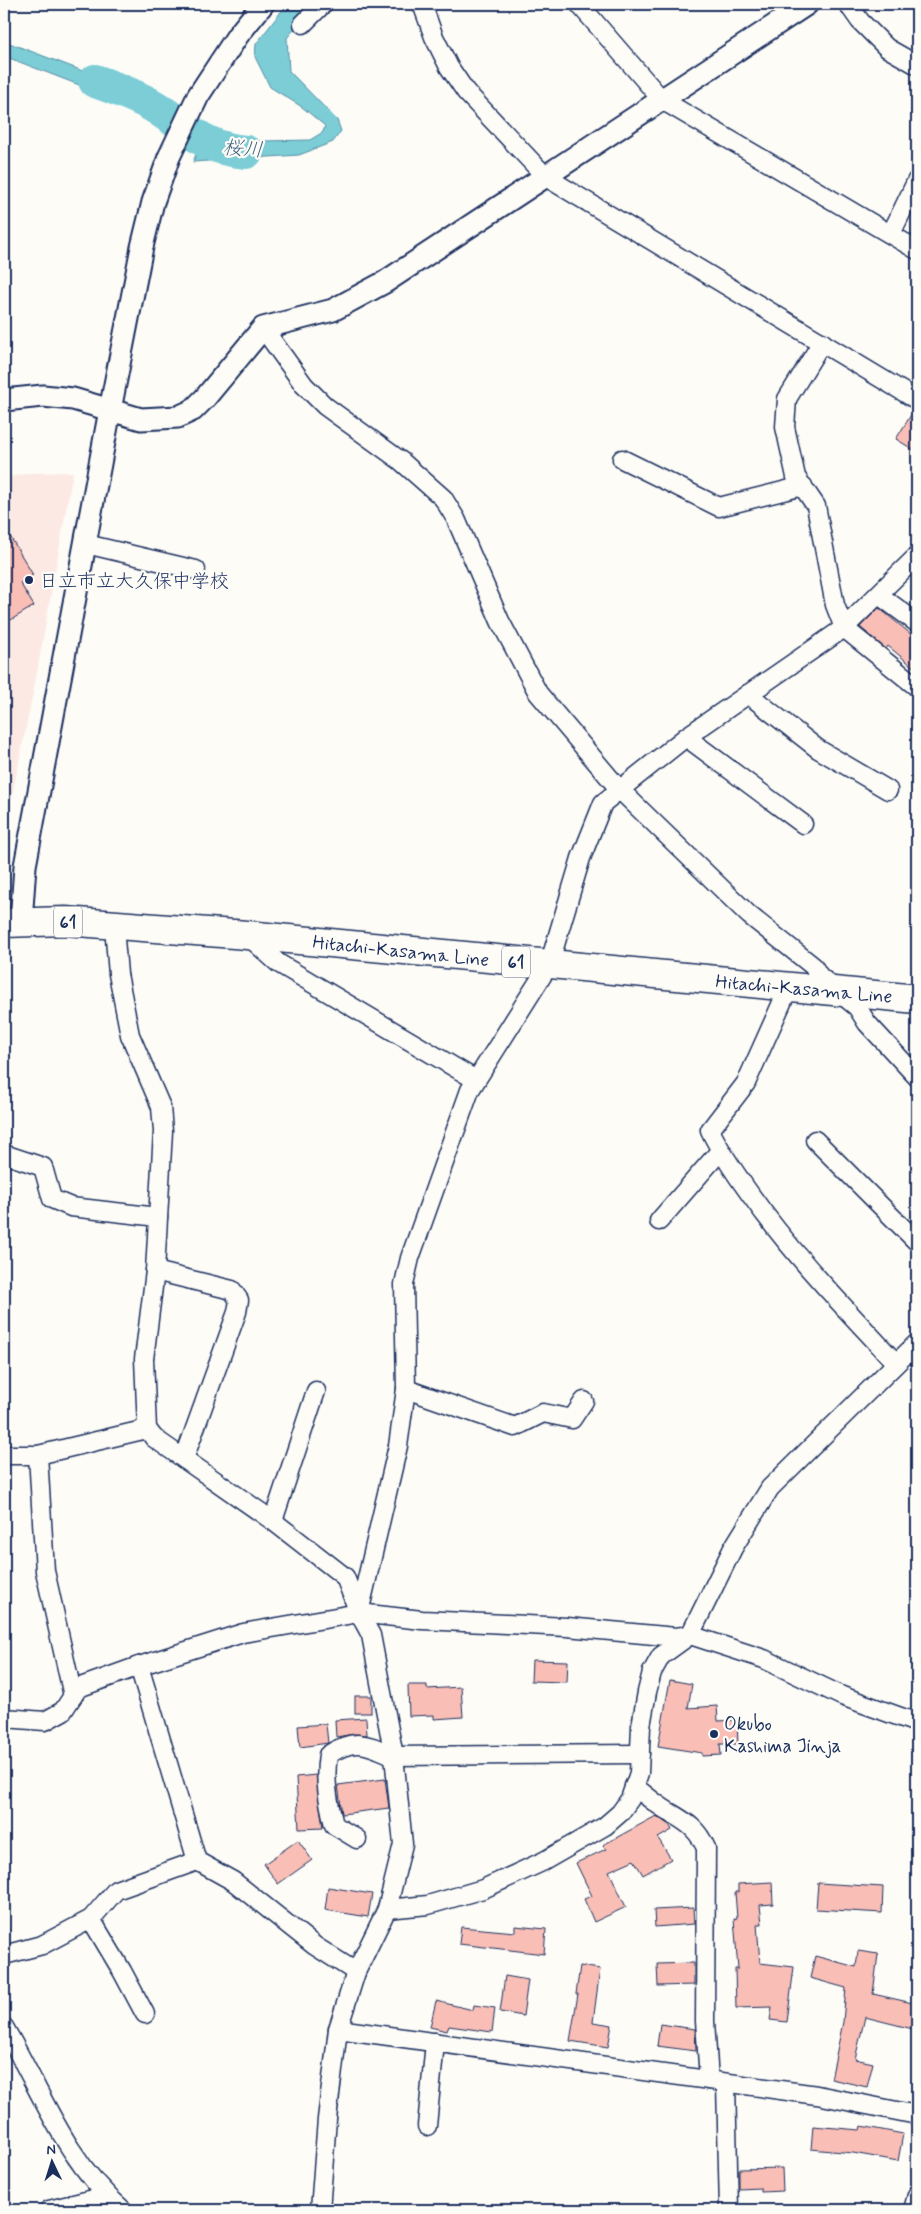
<svg xmlns="http://www.w3.org/2000/svg" width="921" height="2214" font-family="Mynerve,'Klee One',sans-serif">
  <style>
    .built { fill: #fce9e4 }
    .water { fill: #7ccdd6; stroke: #558ea6 }
    .lines { fill: none; stroke-linecap: round; stroke-linejoin: round }
    .river { stroke: #7ccdd6; stroke-width: 34 }
    .building { fill: #f9beb6; stroke: #1b2f5e }
    .minor-casing { stroke: #1b2f5e; stroke-width: 21 }
    .tertiary-casing { stroke: #1b2f5e; stroke-width: 25 }
    .primary-casing { stroke: #1b2f5e; stroke-width: 31 }
    .minor { stroke: #fdfcf7; stroke-width: 18 }
    .tertiary { stroke: #fdfcf7; stroke-width: 21 }
    .primary { stroke: #fdfcf7; stroke-width: 28 }
    .poi-dot { fill: #1b2f5e; stroke: #fdfcf7; stroke-width: 2 }
    .labels { text-anchor: middle; stroke-width: 4.5; stroke-linejoin: round; paint-order: stroke }
    .shield { fill: #fdfcf7; stroke: #5f6c8c; stroke-width: 1 }
    .shield-label { font-size: 18px; font-weight: bold; fill: #1b2f5e }
    .poi-label { font-size: 19px; fill: #1b2f5e; stroke: #fdfcf7; text-anchor: start }
    .street-label { font-size: 19px; fill: #1b2f5e; stroke: #fdfcf7 }
    .water-label { font-size: 20px; font-style: italic; fill: #385e82; stroke: #fdfcf7 }
  </style>
  <rect width="100%" height="100%" fill="#fdfcf7"/>
  <filter id="ink" filterUnits="userSpaceOnUse"><feTurbulence type="fractalNoise" baseFrequency=".02" numOctaves="2"/><feDisplacementMap in="SourceGraphic" scale="10" xChannelSelector="R" yChannelSelector="G"/><feConvolveMatrix kernelMatrix="1 2 1 2 8 2 1 2 1" color-interpolation-filters="sRGB"/></filter>
  <g filter="url(#ink)">
    <path class="built" d="M73 472 35 683 4 835V478L28 473Z"/>
    <g class="water">
      <path d="M287 4H315L287 38 289 71 337 120 341 131 333 142 299 155 193 162 204 134 217 142 310 140 323 132 325 126 302 107 270 87 255 57 256 44Z"/>
      <path d="M4 41 138 92 136 107 4 56Z"/>
    </g>
    <g class="lines">
      <path class="river" d="M95 81C115 88 137 96 155 107 190 129 202 148 246 152"/>
    </g>
    <g class="building">
      <path d="M914 410 917 411V452L896 439Z"/>
      <path d="M4 526 33 575 20 583 34 606 4 624Z"/>
      <path d="M879 608 917 639V670L888 646 886 649 860 627Z"/>
      <path d="M532 1660 568 1661 567 1682 531 1681Z"/>
      <path d="M670 1680 692 1684 688 1708 717 1706 718 1721 737 1720 738 1744H720L721 1755 702 1756V1753L658 1746Z"/>
      <path d="M408 1685H427V1689L461 1687 463 1717 434 1719V1715L409 1716Z"/>
      <rect x="355" y="1696" width="16" height="17"/>
      <path d="M366 1718 367 1735 354 1734 336 1737 335 1720Z"/>
      <path d="M326 1724 328 1743 300 1747 298 1726Z"/>
      <path d="M316 1775 323 1828 299 1829 296 1777Z"/>
      <path d="M385 1779 389 1808 342 1814 338 1785Z"/>
      <path d="M656 1816 669 1824 672 1830 658 1838 671 1859 643 1875 634 1860 609 1871 626 1907 594 1922 584 1899 592 1896 576 1863 606 1849 603 1845Z"/>
      <path d="M298 1840 312 1860 278 1884 264 1864Z"/>
      <path d="M772 1882 773 1904 760 1905 762 1924H757L760 1963 794 1967 787 2022 770 2020 772 2007 736 2008 735 1969H738L734 1919 737 1918 735 1892H738V1884Z"/>
      <path d="M818 1883 883 1887 882 1913 816 1909Z"/>
      <path d="M328 1887 372 1894 368 1917 325 1910Z"/>
      <path d="M693 1908 694 1924 655 1927 654 1910Z"/>
      <path d="M515 1926 546 1929 544 1954 459 1944 461 1927 515 1932Z"/>
      <path d="M858 1951 878 1954 873 1994 917 2004V2030L865 2017 855 2059 873 2063 867 2087 831 2079 843 2022 846 1988 810 1978 815 1956 856 1967Z"/>
      <path d="M694 1963V1985L658 1986 657 1964Z"/>
      <path d="M580 1966 600 1969 593 2022 612 2025 608 2047 570 2041 578 1994H576Z"/>
      <path d="M505 1976 528 1980 523 2016 500 2012Z"/>
      <path d="M436 2001 473 2010 474 2005 495 2008 492 2032 449 2026 447 2031 430 2027Z"/>
      <path d="M660 2024 695 2029 696 2051 657 2046Z"/>
      <path d="M813 2126 860 2130 861 2126 903 2134 898 2161 853 2153 811 2149Z"/>
      <path d="M782 2168 783 2191 761 2192V2188L739 2189V2169Z"/>
    </g>
    <g class="lines">
      <g class="minor-casing">
        <g id="minor">
          <path d="M422 4 434 37 449 67 466 92 546 177 917 400"/>
          <path d="M579 4 662 100 917 250"/>
          <path d="M848 4 860 21 887 48 917 65"/>
          <path d="M303 24 323 4"/>
          <path d="M891 234 917 180"/>
          <path d="M263 328 304 385 325 406 401 461 443 498 456 519 500 621 538 693 619 789 749 915 813 966 819 976 857 1007 867 1023 917 1077"/>
          <path d="M822 342 787 399 785 427 796 477 816 506 835 605 844 628 917 687"/>
          <path d="M622 459 719 507 803 486"/>
          <path d="M86 544 196 570"/>
          <path d="M879 595 917 623"/>
          <path d="M748 694 818 749 888 790"/>
          <path d="M686 737 803 824"/>
          <path d="M114 927 118 974 130 1035 161 1107 163 1131 155 1271 144 1359 147 1429 154 1438 273 1521 345 1577 359 1613"/>
          <path d="M247 935 278 963 476 1080"/>
          <path d="M789 987 746 1083 710 1130C721 1153 735 1173 750 1194 793 1255 845 1308 895 1362"/>
          <path d="M815 1140 917 1242"/>
          <path d="M4 1154 43 1167 52 1199 71 1207 158 1217"/>
          <path d="M659 1221 720 1151"/>
          <path d="M155 1271 232 1290 239 1300 237 1312 184 1459"/>
          <path d="M406 1389 515 1427 543 1413 572 1419 584 1401"/>
          <path d="M4 1455H38L147 1429"/>
          <path d="M38 1455 45 1571 73 1696"/>
          <path d="M273 1521 316 1391"/>
          <path d="M139 1666 197 1861 233 1881 315 1946 356 1972"/>
          <path d="M4 1718 45 1721 63 1711 78 1688 139 1666 243 1633 359 1613 422 1620 567 1627 676 1637 690 1635 764 1659 842 1696 917 1723"/>
          <path d="M634 1786C643 1793 651 1800 660 1806 680 1820 695 1823 706 1848L705 2021 709 2080"/>
          <path d="M357 1839 334 1825C328 1801 324 1779 328 1755 355 1737 367 1744 394 1756L640 1754"/>
          <path d="M387 1909 428 1905 483 1889 544 1861 605 1826 620 1813 630 1799 639 1773 641 1726 647 1692 652 1672 661 1656 690 1635 733 1548 770 1488 917 1343"/>
          <path d="M91 1919 122 1971 145 2014"/>
          <path d="M4 1955 42 1945 91 1919 116 1890 197 1861"/>
          <path d="M4 2027C41 2090 65 2161 123 2210"/>
          <path d="M338 2029 817 2095 917 2115"/>
          <path d="M726 2083 729 2210"/>
          <path d="M427 2126 435 2042"/>
          <path d="M49 2210 106 2196"/>
          <path d="M320 2210 327 2119 338 2029 356 1972 387 1909 403 1844 394 1756 371 1635 359 1613 398 1446 406 1389 404 1284 410 1258 470 1090 549 965 581 858 603 803 686 737 844 628 917 556"/>
          <path d="M913 2210 917 2195"/>
        </g>
      </g>
      <g class="tertiary-casing">
        <g id="tertiary">
          <path d="M4 400 43 396 73 399 141 419 178 417 193 410 205 398 263 328 333 310 385 282 807 4"/>
          <path d="M21 922 25 866 110 410 142 247 153 202 169 157 198 96 238 35 263 4"/>
        </g>
      </g>
      <g class="primary-casing">
        <path id="primary" d="M4 923 65 921 247 935 917 999"/>
      </g>
      <use href="#minor" class="minor"/>
      <use href="#tertiary" class="tertiary"/>
      <use href="#primary" class="primary"/>
    </g>
  </g>
  <g class="poi-dot">
    <circle cx="29" cy="580" r="5"/>
    <circle cx="714" cy="1734" r="5"/>
  </g>
  <g class="labels">
    <g class="shield">
      <rect x="54" y="906.5" width="28" height="31" rx="4"/>
      <rect x="502" y="946.5" width="28" height="31" rx="4"/>
    </g>
    <g class="shield-label">
      <text x="68" y="928">61</text>
      <text x="516" y="968">61</text>
    </g>
    <g class="poi-label">
      <text x="39" y="587">日立市立大久保中学校</text>
      <text x="724" y="1730">Okubo<tspan x="724" dy="22">Kashima Jinja</tspan></text>
    </g>
    <g class="street-label">
      <text transform="translate(401 950) rotate(6)" y="7">Hitachi-Kasama Line</text>
      <text transform="translate(804 988) rotate(5)" y="7">Hitachi-Kasama Line</text>
    </g>
    <g class="water-label">
      <text transform="translate(243 148) rotate(4)" y="7">桜川</text>
    </g>
  </g>
  <rect width="921" height="2214" fill="none" stroke="#fdfcf7" stroke-width="20"/>
  <rect x="10" y="10" width="901" height="2194" fill="none" stroke="#1b2f5e" stroke-width="2" filter="url(#ink)"/>
  <g transform="translate(52 2162) rotate(356)" stroke="#fdfcf7" stroke-width="4" paint-order="stroke">
  <path d="M0-4L9 19L0 12L-9 19Z" fill="#1b2f5e"/>
  <text y="-8" font-size="14" font-weight="bold" text-anchor="middle" fill="#1b2f5e">N</text>
  </g>
</svg>
